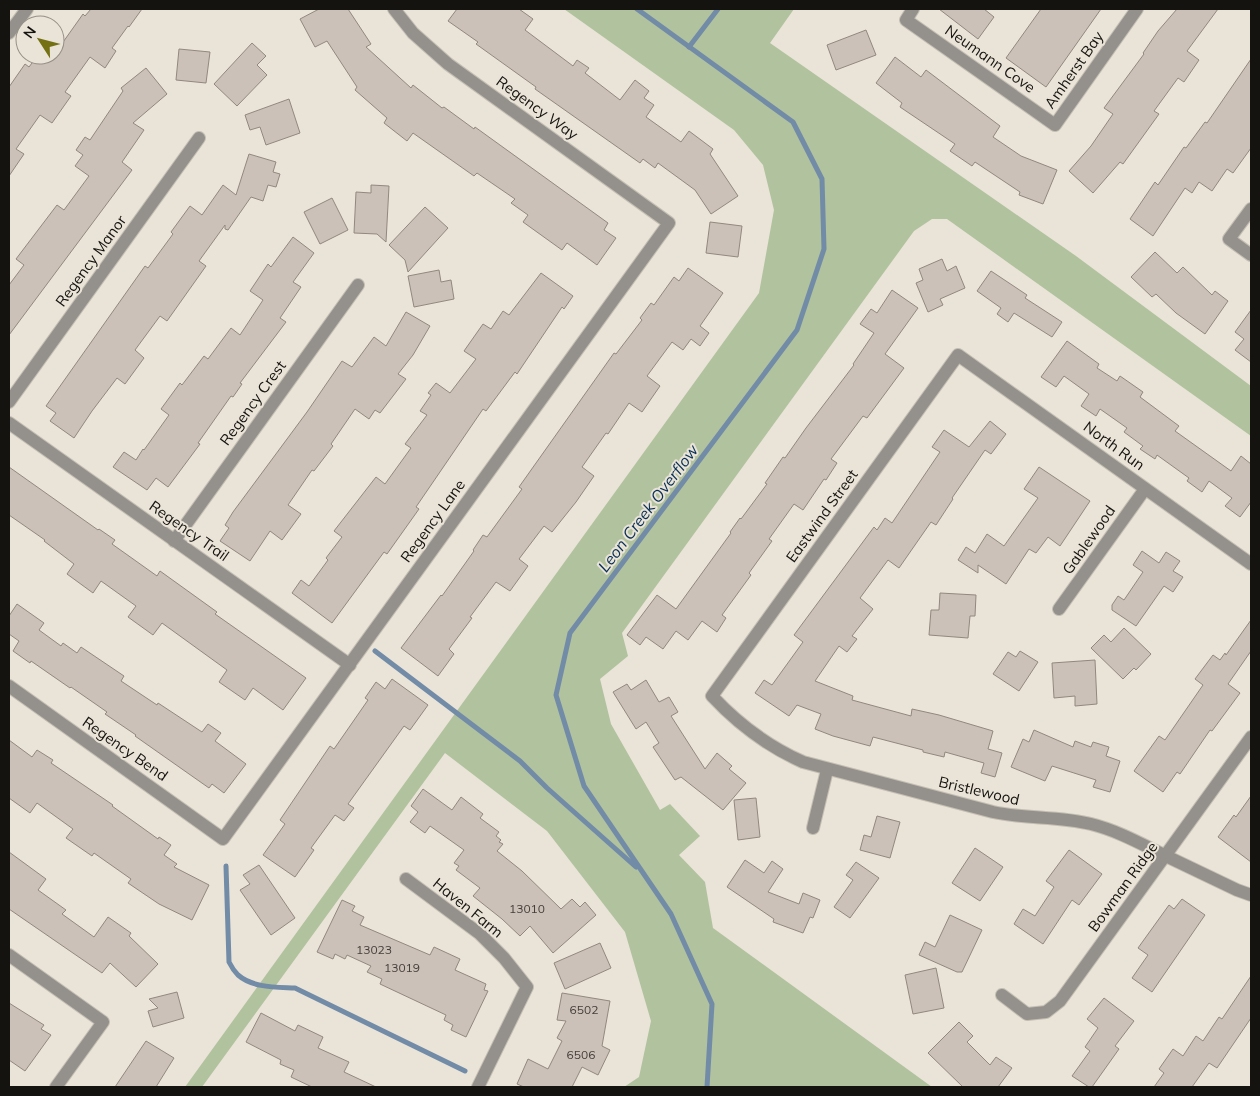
<svg xmlns="http://www.w3.org/2000/svg" width="1260" height="1096" font-family="Mulish,sans-serif">
  <style>
    .green { fill: #b1c29e }
    .lines { fill: none; stroke-linecap: round; stroke-linejoin: round }
    .stream { stroke: #728ba7; stroke-width: 5 }
    .building { fill: #ccc1b8; stroke: #92887f }
    .street-casing { stroke: #c4beb3; stroke-width: 14 }
    .street { stroke: #94918c; stroke-width: 12 }
    .labels { text-anchor: middle; stroke-width: 4; stroke-linejoin: round; paint-order: stroke }
    .number-label { font-size: 12px; fill: #433e39 }
    .street-label { font-size: 15px; fill: #15130f; stroke: #eae3d7 }
    .water-label { font-size: 16px; font-style: italic; fill: #052f55; stroke: #eae3d7 }
  </style>
  <rect width="100%" height="100%" fill="#eae3d7"/>
  <path class="green" d="M564 9H794L770 43 1076 256 1251 386V436L947 219H932L914 231 622 633 628 656 600 679 611 724 660 810 670 804 700 836 679 855 705 882 713 928 932 1087H624L639 1077 651 1021 625 932 547 831 445 753 202 1087H185L759 293 774 210 763 165 734 130Z"/>
  <g class="lines">
    <g class="stream">
      <path d="M637 9 793 122 822 179 824 249 797 330 570 633 556 695 584 786 671 914 712 1004 707 1087"/>
      <path d="M689 47 718 9"/>
      <path d="M375 651 520 761 547 788 636 867"/>
      <path d="M226 866 229 962C231 966 234 971 238 975 253 988 276 987 295 988L465 1071"/>
    </g>
  </g>
  <g class="building">
    <path d="M91 9H142L129 27 128 26 112 48 116 51 105 68 90 57 65 92 71 96 52 123 40 115 16 149 24 154 9 176V87L25 64 29 67 38 55H55V40L61 45 83 14 85 16Z"/>
    <path d="M319 9H348L371 44 366 47 411 88 413 85 442 108 444 107 474 129 475 127 608 223 604 230 616 238 597 265 567 243 562 250 523 222 528 215 511 203 515 199 477 173 474 176 413 133 407 141 384 123 387 118 355 90 357 87 327 41 315 47 300 19Z"/>
    <path d="M457 9H519L533 19 525 30 573 66 577 60 589 68 585 73 620 100 635 80 649 91 644 98 654 105 646 117 681 142 689 131 713 149 710 154 738 196 711 214 695 190 658 163 655 168 643 159 640 163 535 89 536 87 476 44 478 42 448 21Z"/>
    <path d="M939 9H984L994 17 978 39Z"/>
    <path d="M1041 9H1101L1046 87 1006 58Z"/>
    <path d="M1177 9H1218L1187 51 1199 60 1184 82 1178 78 1154 111 1159 114 1123 164 1120 162 1093 193 1069 171 1091 146 1113 114 1104 108 1144 54 1143 53 1158 31Z"/>
    <path d="M866 30 876 55 836 70 827 45Z"/>
    <path d="M252 43 266 56 257 65 267 75 237 106 214 84Z"/>
    <path d="M179 49 210 52 206 83 176 80Z"/>
    <path d="M895 57 921 77 926 70 1000 126 993 137 1021 156 1057 170 1043 204 1019 195 1020 192 975 162 972 166 950 151 955 144 900 107 902 103 876 83Z"/>
    <path d="M1251 59V148L1233 173 1227 169 1212 191 1199 182 1192 193 1185 188 1153 236 1130 219 1155 182 1158 185 1184 147 1186 148 1205 122 1207 123Z"/>
    <path d="M146 68 167 94 133 123 144 130 122 162 132 170 9 335V285L24 265 16 259 57 205 64 210 89 176 75 166 83 155 76 150 85 137 90 140 123 91 121 88Z"/>
    <path d="M289 99 300 133 266 145 260 127 250 130 245 115Z"/>
    <path d="M249 154 276 162 273 172 280 174 276 187 268 185 263 201 251 197 228 230 225 229V225L199 261 206 266 167 321 160 316 135 350 144 358 125 384 117 378 92 411 74 438 50 421 56 413 46 406 145 266 148 268 173 234 171 232 190 206 202 215 223 185 236 195Z"/>
    <path d="M371 185 389 186 386 242 377 234 354 233 356 192 371 193Z"/>
    <path d="M332 198 348 230 320 244 304 212Z"/>
    <path d="M425 207 448 228 408 272 405 260 389 245Z"/>
    <path d="M710 222 742 226 738 257 706 253Z"/>
    <path d="M293 237 314 253 293 282 301 287 280 318 286 322 240 383 242 384 233 397 231 396 198 443 200 444 168 487 156 478 147 490 113 467 124 452 136 460 143 449 144 450 169 415 161 409 180 383 182 385 204 356 208 359 231 328 240 335 263 300 250 291 268 264 271 267Z"/>
    <path d="M1155 252 1177 273 1183 267 1212 295 1215 291 1228 301 1205 334 1176 313 1156 294 1152 297 1131 277Z"/>
    <path d="M942 259 947 271 956 266 965 288 940 299 943 305 928 312 916 283 923 280 919 269Z"/>
    <path d="M688 268 723 293 700 326 709 333 700 346 691 339 683 350 672 342 647 376 660 386 642 412 629 403 608 434 606 433 582 467 594 476 576 502 552 532 544 526 519 559 528 566 510 591 496 582 470 617 472 618 449 649 454 654 438 676 401 648 441 595 442 596 474 551 473 550 483 535 487 537 522 489 519 487 614 353 616 354 642 320 640 318 651 303 654 305 674 277 679 281Z"/>
    <path d="M439 270 441 282 451 280 454 299 414 307 408 276Z"/>
    <path d="M991 271 1027 295 1025 298 1062 322 1052 337 1014 313 1008 322 997 314 1001 308 977 291Z"/>
    <path d="M541 273 573 296 564 309 562 307 517 374 515 372 486 411 483 409 416 507 419 509 387 554 384 552 332 623 292 593 301 580 309 586 328 560 326 558 342 537 334 531 376 477 385 484 411 448 405 444 427 415 420 411 431 395 428 393 436 383 450 393 476 359 464 351 483 324 491 329 503 311 509 315Z"/>
    <path d="M892 290 918 308 885 354 904 368 867 418 863 416 831 459 837 463 826 480 824 479 803 510 794 504 769 539 772 541 749 573 751 575 722 615 726 618 717 632 702 621 688 640 676 631 663 649 646 637 640 645 627 635 657 595 676 609 731 533 730 532 740 518 741 519 767 484 765 483 783 457 785 458 806 428 854 365 853 364 874 333 860 324 871 309 877 313Z"/>
    <path d="M1251 310V362L1235 350 1244 339 1235 332Z"/>
    <path d="M406 312 430 326 413 355 398 374 406 379 380 413 375 410 369 419 355 409 331 444 333 446 314 471 312 470 288 505 301 514 282 540 270 531 250 561 220 541 229 528 225 525 233 512 307 412 342 361 352 367 374 337 386 346Z"/>
    <path d="M1067 341 1099 364 1097 368 1117 381 1120 376 1143 392 1140 397 1179 426 1175 431 1231 471 1241 456 1251 464V502L1240 517 1225 506 1232 498 1209 481 1202 492 1187 481 1189 478 1157 455 1155 459 1140 449 1143 446 1124 432 1127 428 1100 409 1096 416 1081 406 1089 394 1064 376 1056 387 1041 377Z"/>
    <path d="M990 421 1006 434 991 454 985 450 952 498 953 499 936 525 931 522 899 568 888 560 860 598 873 609 852 636 857 639 847 652 839 646 815 681 853 696 852 700 911 716 912 709 939 715 993 731 988 749 1002 753 995 777 981 773 984 763 945 752 944 757 923 752V750L873 737 870 746 833 736 815 729 821 714 797 705 789 716 755 693 764 680 772 685 803 642 794 635 874 527 877 530 885 518 892 523 940 452 932 447 944 430 969 447Z"/>
    <path d="M9 467 98 530 99 529 115 540 112 544 157 576 160 571 217 612 215 614 306 678 283 710 253 688 245 700 219 682 227 670 162 623 153 635 128 617 136 606 101 581 93 593 67 574 74 564 44 541 45 540 9 515Z"/>
    <path d="M1039 467 1090 501 1060 546 1048 537 1036 553 1029 549 1006 584 978 565V573L958 560 966 547 975 553 987 534 1004 546 1038 498 1024 489Z"/>
    <path d="M1142 551 1159 563 1166 552 1180 561 1173 571 1183 577 1173 592 1164 586 1136 626 1112 610V605L1118 596 1124 600 1143 572 1133 565Z"/>
    <path d="M940 593 976 595 975 616H970L968 638 929 635 931 610H939Z"/>
    <path d="M17 604 44 623 39 630 61 646 63 643 77 653 81 647 124 676 121 681 157 705 158 703 202 732 208 724 221 733 215 741 246 764 224 793 212 784 209 788 135 736 136 735 105 714 107 712 71 687 70 688 31 661 30 663 13 651 19 641 9 634V616Z"/>
    <path d="M1251 620V651L1228 684 1240 693 1212 731 1210 730 1180 774 1177 772 1163 792 1134 771 1159 736 1165 740 1203 685 1195 679 1213 655 1220 660 1225 653 1226 655Z"/>
    <path d="M1124 628 1151 654 1136 670 1134 668 1123 679 1091 648 1104 635 1111 642Z"/>
    <path d="M1020 651 1038 662 1019 691 993 674 1008 652 1016 657Z"/>
    <path d="M1095 660 1097 704 1075 706V696L1054 698 1052 663Z"/>
    <path d="M392 679 428 705 410 730 404 726 348 804 354 808 344 821 335 815 311 848 314 850 295 877 263 855 285 824 280 820 330 746 334 749 368 700 365 698 376 682 385 689Z"/>
    <path d="M646 680 659 702 669 697 678 712 671 716 705 769 717 753 732 766 729 769 746 783 723 810 681 777 675 780 653 747 659 743 646 722 636 729 613 692 627 684 631 690Z"/>
    <path d="M1034 730 1073 747 1075 741 1091 747 1093 742 1109 747 1106 756 1120 761 1110 792 1093 787 1096 780 1052 766 1045 781 1011 767 1023 739 1029 742Z"/>
    <path d="M9 740 32 757 37 750 53 760 51 763 113 805 112 806 158 839 159 837 171 845 164 855 177 864 174 867 209 885 192 920 159 904 128 883 131 879 94 853 92 856 66 838 73 829 37 803 30 813 9 798Z"/>
    <path d="M423 789 452 810 461 797 483 814 480 818 499 832 496 836 501 840 499 842 503 844 497 851 522 871 561 909 572 899 580 907 585 902 596 915 553 953 530 926 520 936 502 919 473 896 480 888 456 870 459 866 454 863 464 850 430 826 425 833 410 822 418 812 411 806Z"/>
    <path d="M1251 796V862L1218 837 1234 815 1236 817Z"/>
    <path d="M756 798 760 837 738 840 734 800Z"/>
    <path d="M877 816 900 822 890 858 860 850 864 835 871 837Z"/>
    <path d="M975 848 1003 867 980 901 952 883Z"/>
    <path d="M1069 850 1102 874 1079 905 1072 900 1043 944 1014 924 1023 909 1035 916 1054 887 1046 881Z"/>
    <path d="M9 852 46 879 38 890 66 910 62 914 94 937 108 917 131 933 129 936 158 964 136 987 110 963 102 973 9 909Z"/>
    <path d="M745 860 764 873 772 861 783 869 768 892 799 904 803 893 820 900 813 918 810 917 803 933 773 922 774 919 727 887Z"/>
    <path d="M856 862 879 878 850 918 834 907 853 880 846 875Z"/>
    <path d="M259 865 295 918 271 935 240 890 250 884 243 875Z"/>
    <path d="M1182 899 1205 915 1152 992 1132 978 1148 955 1138 948 1169 905 1174 909Z"/>
    <path d="M342 900 355 906 352 911 364 917 360 925 430 955 434 947 460 959 455 970 486 984 484 990 488 991 466 1037 451 1030 453 1025 444 1020 446 1015 380 984 382 979 367 972 371 966 347 955 345 959 335 954 333 959 317 952Z"/>
    <path d="M950 915 982 930 962 972H957L919 955 925 942 935 947Z"/>
    <path d="M600 943 611 968 565 989 554 963Z"/>
    <path d="M936 968 944 1008 913 1014 905 975Z"/>
    <path d="M1251 976V1018L1217 1068 1209 1063 1192 1087H1154L1164 1073 1159 1069 1173 1049 1183 1056 1196 1036 1203 1041 1219 1017 1222 1019Z"/>
    <path d="M177 992 184 1018 153 1027 148 1011 158 1008 149 999Z"/>
    <path d="M562 993 610 1001 602 1046 610 1050 598 1075 582 1067 572 1087H524L517 1084 528 1059 548 1069 562 1041 557 1038 566 1021 557 1020Z"/>
    <path d="M1104 998 1134 1021 1115 1046 1119 1049 1092 1087H1089L1072 1076 1090 1051 1085 1047 1098 1028 1087 1019Z"/>
    <path d="M9 1003 44 1025 41 1029 51 1035 25 1071 9 1060Z"/>
    <path d="M261 1013 295 1031 298 1025 323 1037 318 1048 349 1062 344 1072 376 1087H312L291 1077 294 1070 280 1064 281 1060 246 1042Z"/>
    <path d="M959 1022 973 1036 967 1042 990 1065 996 1057 1012 1068 998 1087H963L928 1053Z"/>
    <path d="M146 1041 174 1058 156 1087H115Z"/>
  </g>
  <g class="lines">
    <g class="street-casing">
      <g id="street">
        <path d="M913 9 906 20 1055 125 1137 9"/>
        <path d="M9 33 27 9"/>
        <path d="M1251 209 1229 239 1251 255"/>
        <path d="M9 402 199 138"/>
        <path d="M9 423 350 665"/>
        <path d="M174 541 358 285"/>
        <path d="M1251 564 958 355 712 696C739 725 767 746 803 762L993 812C1025 819 1059 816 1091 824 1119 831 1143 845 1168 857 1191 868 1214 879 1237 890L1251 895"/>
        <path d="M1059 609 1145 489"/>
        <path d="M9 686 223 839 669 223 448 64 413 33 394 9"/>
        <path d="M813 828 827 770"/>
        <path d="M406 879 480 934 504 958 527 987 478 1087"/>
        <path d="M9 955 103 1022 56 1087"/>
        <path d="M1002 995 1027 1014 1046 1012 1060 1001 1251 737"/>
      </g>
    </g>
    <use href="#street" class="street"/>
  </g>
  <g class="labels">
    <g class="number-label">
      <text x="527" y="913">13010</text>
      <text x="374" y="954">13023</text>
      <text x="402" y="972">13019</text>
      <text x="584" y="1014">6502</text>
      <text x="581" y="1059">6506</text>
    </g>
    <g class="street-label">
      <text transform="translate(990 59) rotate(35)" y="5">Neumann Cove</text>
      <text transform="translate(1074 70) rotate(-55)" y="5">Amherst Bay</text>
      <text transform="translate(537 108) rotate(36)" y="5">Regency Way</text>
      <text transform="translate(91 261) rotate(-54)" y="5">Regency Manor</text>
      <text transform="translate(253 403) rotate(-54)" y="5">Regency Crest</text>
      <text transform="translate(1114 446) rotate(36)" y="5">North Run</text>
      <text transform="translate(822 516) rotate(-54)" y="5">Eastwind Street</text>
      <text transform="translate(433 521) rotate(-54)" y="5">Regency Lane</text>
      <text transform="translate(189 531) rotate(35)" y="5">Regency Trail</text>
      <text transform="translate(1089 540) rotate(-55)" y="5">Gablewood</text>
      <text transform="translate(125 749) rotate(35)" y="5">Regency Bend</text>
      <text transform="translate(979 791) rotate(13)" y="5">Bristlewood</text>
      <text transform="translate(1123 887) rotate(-54)" y="5">Bowman Ridge</text>
      <text transform="translate(468 908) rotate(39)" y="5">Haven Farm</text>
    </g>
    <g class="water-label">
      <text transform="translate(648 508) rotate(-53)" y="6">Leon Creek Overflow</text>
    </g>
  </g>
  <rect width="1260" height="1096" fill="none" stroke="#15130f" stroke-width="20"/>
  <g transform="translate(40 40) rotate(306)"><circle r="24" fill="#eae3d7" stroke="#959087"/>
  <path d="M0-4L9 19L0 12L-9 19Z" fill="#747114"/>
  <text y="-8" font-size="14" font-weight="bold" text-anchor="middle" fill="#15130f">N</text>
  </g>
</svg>
